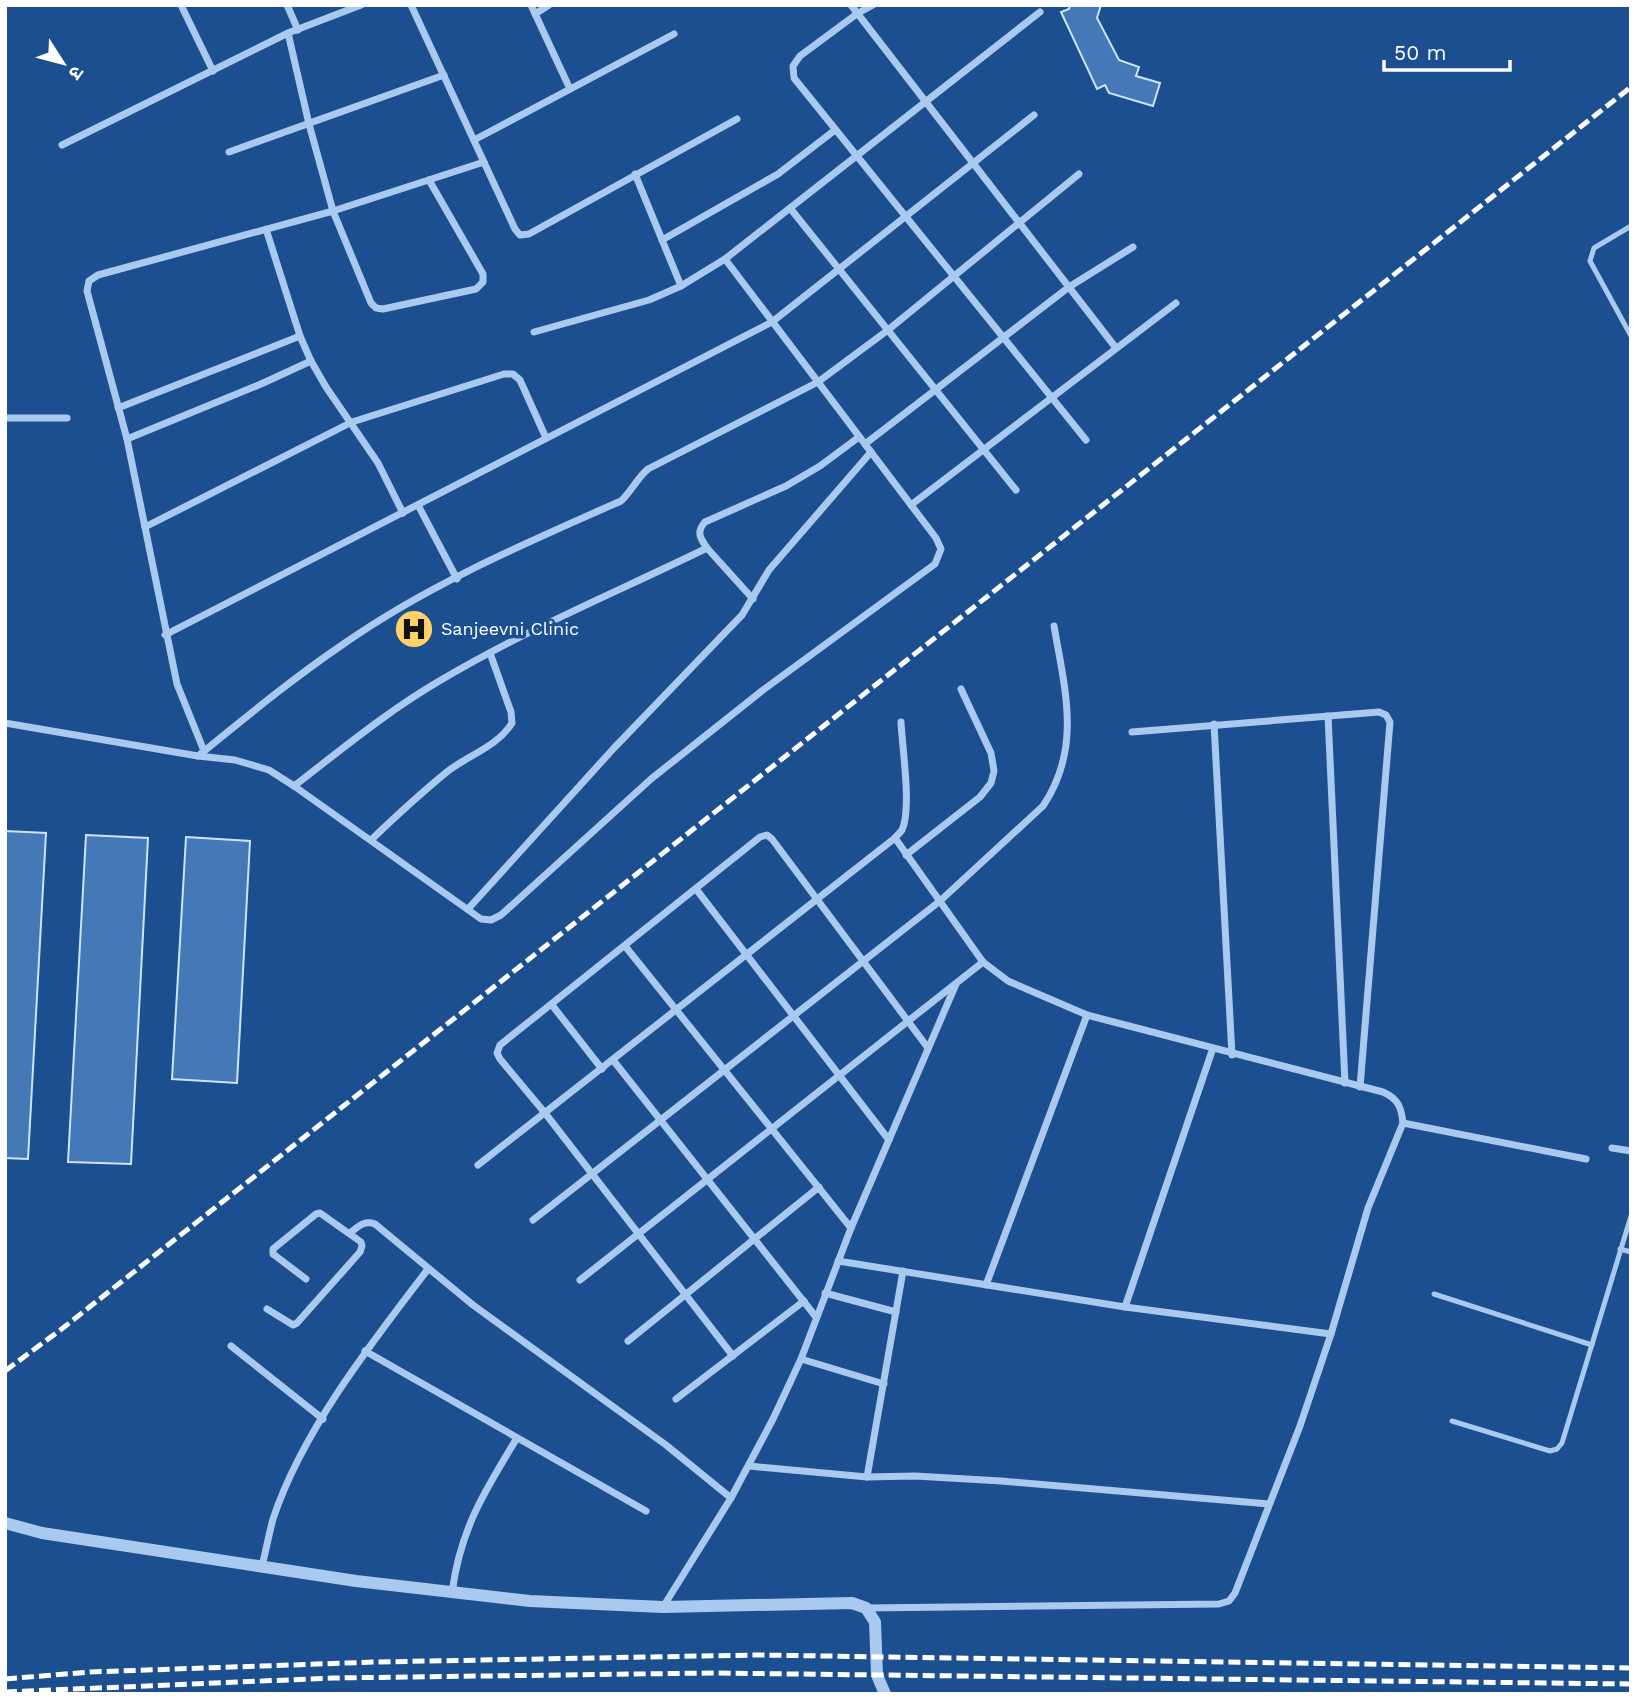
<svg xmlns="http://www.w3.org/2000/svg" width="1636" height="1699" font-family="'Work Sans','Noto Sans Devanagari',sans-serif">
  <style>
    .building { fill: #4478b7; stroke: #cfe3fa; stroke-width: 2 }
    .lines { fill: none; stroke-linecap: round; stroke-linejoin: round }
    .service { stroke: #a9c9ee; stroke-width: 5 }
    .minor { stroke: #a9c9ee; stroke-width: 7 }
    .tertiary { stroke: #a9c9ee; stroke-width: 12 }
    .rail { stroke: #fff; stroke-width: 5; stroke-dasharray: 12 5; stroke-linecap: butt }
    .labels { text-anchor: middle; stroke-width: 7; stroke-linejoin: round; paint-order: stroke }
    .poi-label { font-size: 18px; fill: #fff; stroke: #1b4f8f; text-anchor: start }
  </style>
  <rect width="100%" height="100%" fill="#1b4f8f"/>
  <g class="building">
    <path d="M1070 5H1101L1097 18 1119 60 1139 67 1136 76 1160 83 1153 106 1109 93 1105 85 1097 89 1061 12 1069 9Z"/>
    <path d="M5 831 46 833 28 1159 5 1158Z"/>
    <path d="M86 835 148 838 131 1164 68 1162Z"/>
    <path d="M186 837 250 841 237 1083 172 1079Z"/>
  </g>
  <g class="lines">
    <g class="service">
      <path d="M1631 226 1594 248 1590 261 1631 336"/>
      <path d="M1620 1249 1631 1252"/>
      <path d="M1434 1294 1592 1345"/>
      <path d="M1452 1421 1550 1451 1557 1449 1562 1443 1631 1216"/>
    </g>
    <g class="minor">
      <path d="M181 5 213 71"/>
      <path d="M287 5 298 30"/>
      <path d="M411 5 515 229 520 235 529 234 737 119"/>
      <path d="M531 5 570 89"/>
      <path d="M851 5 1116 348"/>
      <path d="M873 5 858 13 800 56 793 66 794 78 1086 440"/>
      <path d="M535 14 549 5"/>
      <path d="M288 33 309 124 333 211 371 303 376 308 383 309 476 289 483 282V274L429 180"/>
      <path d="M474 140 674 34"/>
      <path d="M62 145 288 33 361 5"/>
      <path d="M229 152 444 75"/>
      <path d="M635 174 681 286"/>
      <path d="M790 208 1016 490"/>
      <path d="M662 240 778 174 835 130"/>
      <path d="M534 332 649 300 681 286 725 259 1040 12"/>
      <path d="M311 361 326 387 378 463 403 513"/>
      <path d="M118 408 300 336"/>
      <path d="M5 418H67"/>
      <path d="M127 439 261 384 311 361 300 336 266 229"/>
      <path d="M865 444 1069 287 1133 247"/>
      <path d="M418 505 457 579"/>
      <path d="M911 505 1176 303"/>
      <path d="M145 527 352 422 504 374H513L520 380 546 438"/>
      <path d="M707 548 753 599"/>
      <path d="M165 635 772 322 1034 115"/>
      <path d="M1328 716 1345 1083"/>
      <path d="M5 723 198 756 235 760 269 770 294 786 481 919 491 920 501 915 651 779 763 690 935 564 941 549 936 538 725 259"/>
      <path d="M1214 724 1232 1055"/>
      <path d="M1132 732 1379 712 1386 715 1390 722 1360 1087"/>
      <path d="M204 751 177 684 127 439 87 291 89 281 98 275 333 211 484 162"/>
      <path d="M198 756C245 718 292 679 342 645 427 585 526 543 621 501 632 491 637 478 648 469L818 382 888 330 1079 174"/>
      <path d="M294 786C342 749 389 710 441 680 525 630 619 591 707 548 700 538 696 532 705 522L786 486 820 466 859 437"/>
      <path d="M895 838C897 835 900 833 902 830 912 809 902 746 901 722"/>
      <path d="M371 840C396 816 421 793 448 771 469 755 498 746 512 723L511 712 490 653"/>
      <path d="M906 855 980 797 991 783 994 771 991 753 961 689"/>
      <path d="M696 889 889 1140"/>
      <path d="M468 909 614 748 742 615 769 570 871 452"/>
      <path d="M625 946 851 1228"/>
      <path d="M552 1005 602 1069"/>
      <path d="M613 1060 816 1317"/>
      <path d="M1403 1123 1586 1159"/>
      <path d="M1612 1148 1631 1151"/>
      <path d="M478 1165 895 838 983 962 1008 981 1087 1015 1383 1092C1398 1099 1401 1106 1403 1123L1368 1208 1331 1334 1300 1426 1235 1593 1229 1601 1219 1604 866 1608"/>
      <path d="M533 1220 940 901 1043 806C1082 748 1065 690 1054 626"/>
      <path d="M350 1233C359 1226 364 1220 375 1224L473 1305 666 1445 731 1498"/>
      <path d="M838 1261 1125 1307 1331 1334"/>
      <path d="M580 1280 983 962"/>
      <path d="M986 1285 1087 1015"/>
      <path d="M825 1293 896 1312"/>
      <path d="M1125 1307 1213 1048"/>
      <path d="M267 1309 293 1325 297 1323 360 1252 362 1246 361 1242 320 1213 316 1214 273 1249V1254L306 1279"/>
      <path d="M628 1341 819 1187"/>
      <path d="M231 1346 323 1419"/>
      <path d="M365 1351 646 1511"/>
      <path d="M733 1356 545 1113 500 1059 497 1053 500 1045 760 837 767 835 772 839 928 1048"/>
      <path d="M801 1359 884 1384"/>
      <path d="M676 1399 804 1301"/>
      <path d="M749 1466 867 1477 915 1476 1001 1481 1269 1504"/>
      <path d="M867 1477 903 1271"/>
      <path d="M262 1566C266 1550 269 1534 273 1519 302 1431 372 1342 428 1269"/>
      <path d="M452 1593C460 1530 484 1492 517 1438"/>
      <path d="M663 1607 731 1498 773 1419 801 1359 851 1228 956 984"/>
    </g>
    <path class="tertiary" d="M5 1523 42 1533 356 1581 530 1601 663 1607 852 1603 866 1608 875 1622 877 1675 885 1694"/>
    <g class="rail">
      <path d="M5 1371 63 1328 1631 87"/>
      <path d="M5 1679 90 1672 376 1662 757 1655 1631 1668"/>
      <path d="M5 1692 333 1678 712 1673 1631 1684"/>
    </g>
  </g>
  <defs>
    <g id="hospital-disc" transform="scale(2.0125)"><circle r="9.5" fill="#ffd166" stroke="#1b4f8f"/><path d="M-5-5h3v3.5h4V-5h3V5h-3V1.5h-4V5h-3Z" fill="#111"/></g>
  </defs>
  <g fill-rule="evenodd">
    <use href="#hospital-disc" x="414" y="629"/>
  </g>
  <g class="labels">
    <g class="poi-label">
      <text x="441" y="635">Sanjeevni Clinic</text>
    </g>
  </g>
  <rect width="1636" height="1699" fill="none" stroke="#ffffff" stroke-width="14"/>
  <g transform="translate(63 63) rotate(126)" stroke="#1b4f8f" stroke-width="5" paint-order="stroke">
  <path d="M0-5L12 26L0 18L-12 26Z" fill="#ffffff"/>
  <text y="-10" font-size="19" font-weight="bold" text-anchor="middle" fill="#ffffff">उ</text>
  </g>
  <path d="M1384 60v10h126v-10" fill="none" stroke="#ffffff" stroke-width="3.5"/>
  <text x="1394" y="60" font-size="21" fill="#ffffff" stroke="#1b4f8f" stroke-width="5" paint-order="stroke">50 m</text>
</svg>
